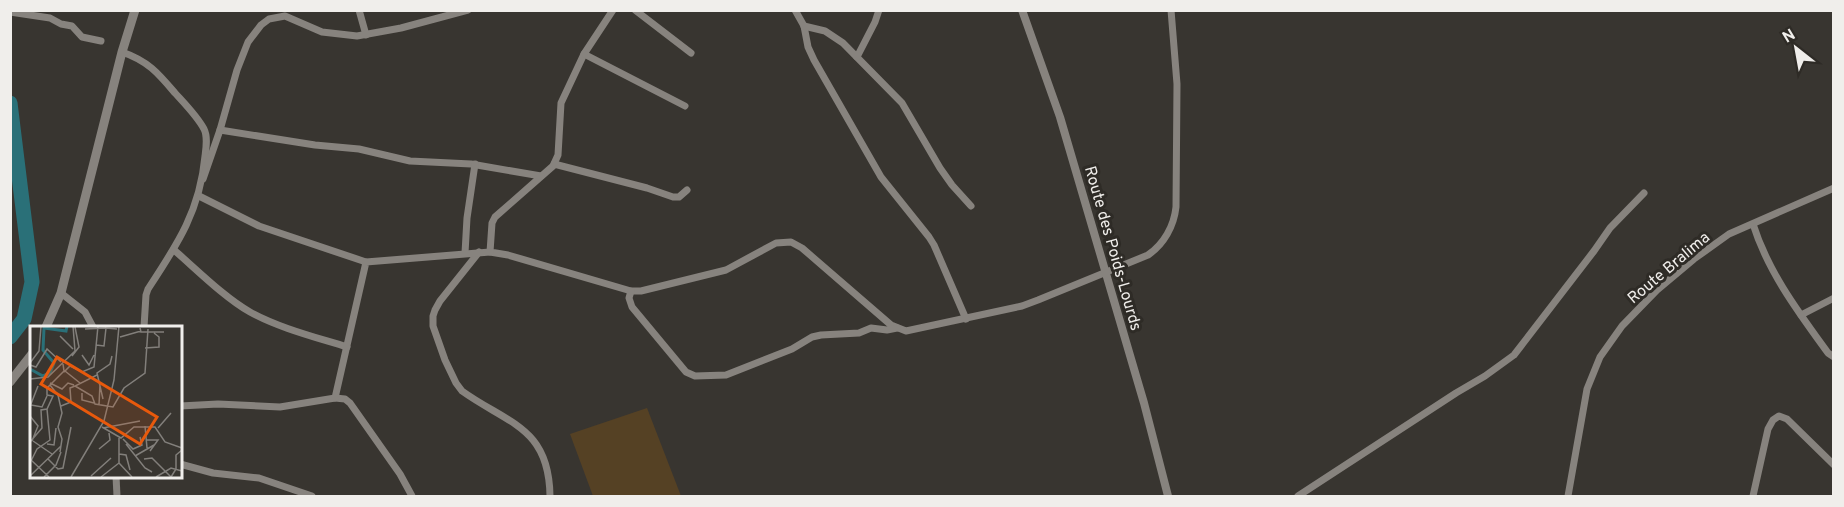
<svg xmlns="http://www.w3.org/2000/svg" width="1844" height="507" font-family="Overpass,sans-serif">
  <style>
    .pitch { fill: #554124 }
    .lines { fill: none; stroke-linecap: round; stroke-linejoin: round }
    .river { stroke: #2a7078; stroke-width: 15 }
    .minor { stroke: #87837e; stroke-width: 7 }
    .tertiary { stroke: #87837e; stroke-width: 8 }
    .secondary { stroke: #87837e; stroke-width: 9 }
    .labels { text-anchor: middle; stroke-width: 6; stroke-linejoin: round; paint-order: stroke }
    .street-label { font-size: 16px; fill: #f0eeeb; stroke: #2e2b26 }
    .inset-river { fill: none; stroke: #2a7078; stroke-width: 3 }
    .inset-road { fill: none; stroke: #827f7b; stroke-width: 1.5 }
    .view { fill: #e8590c; fill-opacity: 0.15; stroke: #e8590c; stroke-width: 3 }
    .inset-edge { fill: none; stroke: #f0eeeb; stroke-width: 3 }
  </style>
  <rect width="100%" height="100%" fill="#383530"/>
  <path class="pitch" d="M647 408 681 496H593L570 434Z"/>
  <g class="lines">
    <path class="river" d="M10 103 32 282 24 319 10 337"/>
    <g class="minor">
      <path d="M359 10 366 35"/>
      <path d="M613 10 584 54 561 103 558 155 553 166 495 217 492 223 490 252 508 255 631 291H641L726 270 776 243 791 242 802 248 891 325 906 331 1022 306 1038 300 1148 255C1164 244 1174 226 1176 207L1177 84 1171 10"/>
      <path d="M635 10 691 53"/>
      <path d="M795 10 804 26 808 47 814 60 881 177 929 237 934 245 966 319"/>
      <path d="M10 12 50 18 61 24 72 26 82 37 101 41"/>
      <path d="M804 26 825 31 843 43 902 103 940 168 952 185 971 206"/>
      <path d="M122 52C148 61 158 73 175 93 185 104 197 116 204 129 208 137 206 148 205 156 200 211 177 245 148 289L146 295 144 327"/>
      <path d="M584 54 685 106"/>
      <path d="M857 57 875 22 879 10"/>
      <path d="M220 130 315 145 359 149 410 161 471 164 541 176"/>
      <path d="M554 164 647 188 673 197H679L687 190"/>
      <path d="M203 179 220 130 237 70 248 42 261 25 269 19 285 16 322 32 357 36 401 28 468 10"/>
      <path d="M199 196 259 226 366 262"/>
      <path d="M1753 224C1768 272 1799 313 1828 353L1834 357"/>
      <path d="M174 250C196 269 225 298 250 312 279 328 315 337 347 347"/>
      <path d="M479 252 440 301 435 310 433 316V326L445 360 456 383 462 391C508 424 549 427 550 496"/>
      <path d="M465 253 467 218 475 164"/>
      <path d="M631 291 629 298 632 307 686 372 695 376 726 375 792 349 812 337 821 335 859 333 871 328 887 330 897 328"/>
      <path d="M61 293 85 312 93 327"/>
      <path d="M1801 315 1834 298"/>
      <path d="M335 398 345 399 350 403 400 474 412 496"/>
      <path d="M180 406 218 404 280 407 335 398 366 262 490 252"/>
      <path d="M180 464 213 473 259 478 312 496"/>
      <path d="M116 476 117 496"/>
      <path d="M1298 496 1456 393 1485 376 1514 355 1594 251 1610 228 1644 193"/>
      <path d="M1568 496 1587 389 1600 357 1622 326 1657 290 1694 259 1729 234 1834 188"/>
      <path d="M1753 496 1768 429 1773 420 1779 416 1787 419 1834 465"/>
    </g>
    <path class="tertiary" d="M1022 10 1060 117 1144 403 1168 496"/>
    <g class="secondary">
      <path d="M46 327 61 293 122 52 135 10"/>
      <path d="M10 382 32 354"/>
    </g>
  </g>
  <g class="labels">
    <g class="street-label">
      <text transform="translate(1114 248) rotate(74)" y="6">Route des Poids-Lourds</text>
      <text transform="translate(1668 267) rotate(-40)" y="6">Route Bralima</text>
    </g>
  </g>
  <g transform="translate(30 326)">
    <rect width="152" height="152" fill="#383530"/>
    <path class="inset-river" d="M0 43 13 50 20 47 24 37 13 24 14 2 36 5 37 0"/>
    <path class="inset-road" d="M110 2 111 6H134M55 3 76 2M30 10 43 23M90 11 111 5M66 19 74 20 76 2 87 3M115 22 129 21V11L124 7M52 29 59 39 64 29M42 30 49 21 45 1M0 37 9 25 11 0M0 39 6 41 17 23 31 36M35 45 50 57M34 46 40 40 52 46 64 41 68 0M67 49 45 60 62 70 65 78 83 81 94 62 115 47 118 3M0 53 18 51 45 25 43 0M20 57 32 63 38 57 44 59M20 59 28 69 32 87 28 101 32 113 30 126M52 67V74L64 77M73 73 67 47 80 38 82 30M1 78 8 60M1 79 12 81 17 70M69 79 70 58M31 80 41 76 40 62 45 60M0 90 8 100 2 115M115 100 117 122M72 101 91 112 104 101H125L135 116 152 122M73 102 110 95M128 102 141 87M93 113 103 123 112 119 110 111M116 114H128L120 125M3 115 22 128M0 116 12 102 11 84 17 83 23 70 17 69V62L34 45 33 38M17 118 24 119 26 102M96 118 115 142 122 146M69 123 80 114 79 107M89 128 96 129 100 144M105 130 124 119M0 133 19 151M18 133 28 143 33 142 41 101M114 133 122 132 141 151M1 135 7 123 20 114 17 83M89 137 102 151M0 150 31 120M61 150 81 132M14 151 26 139 31 126M41 151 74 95 84 54 89 0M71 151 89 137V112M126 151 141 142 152 145M141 151 146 143V129L152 124"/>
    <path class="view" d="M27 31 127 91 110 118 11 58Z"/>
    <rect width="152" height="152" class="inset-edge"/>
  </g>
  <rect width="1844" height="507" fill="none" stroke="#f0eeeb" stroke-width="24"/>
  <g transform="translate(1796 48) rotate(329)" stroke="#2e2b26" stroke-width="4.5" paint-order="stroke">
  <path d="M0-4.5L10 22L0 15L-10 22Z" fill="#f0eeeb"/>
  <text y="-9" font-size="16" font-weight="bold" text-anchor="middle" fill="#f0eeeb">N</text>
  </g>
</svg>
